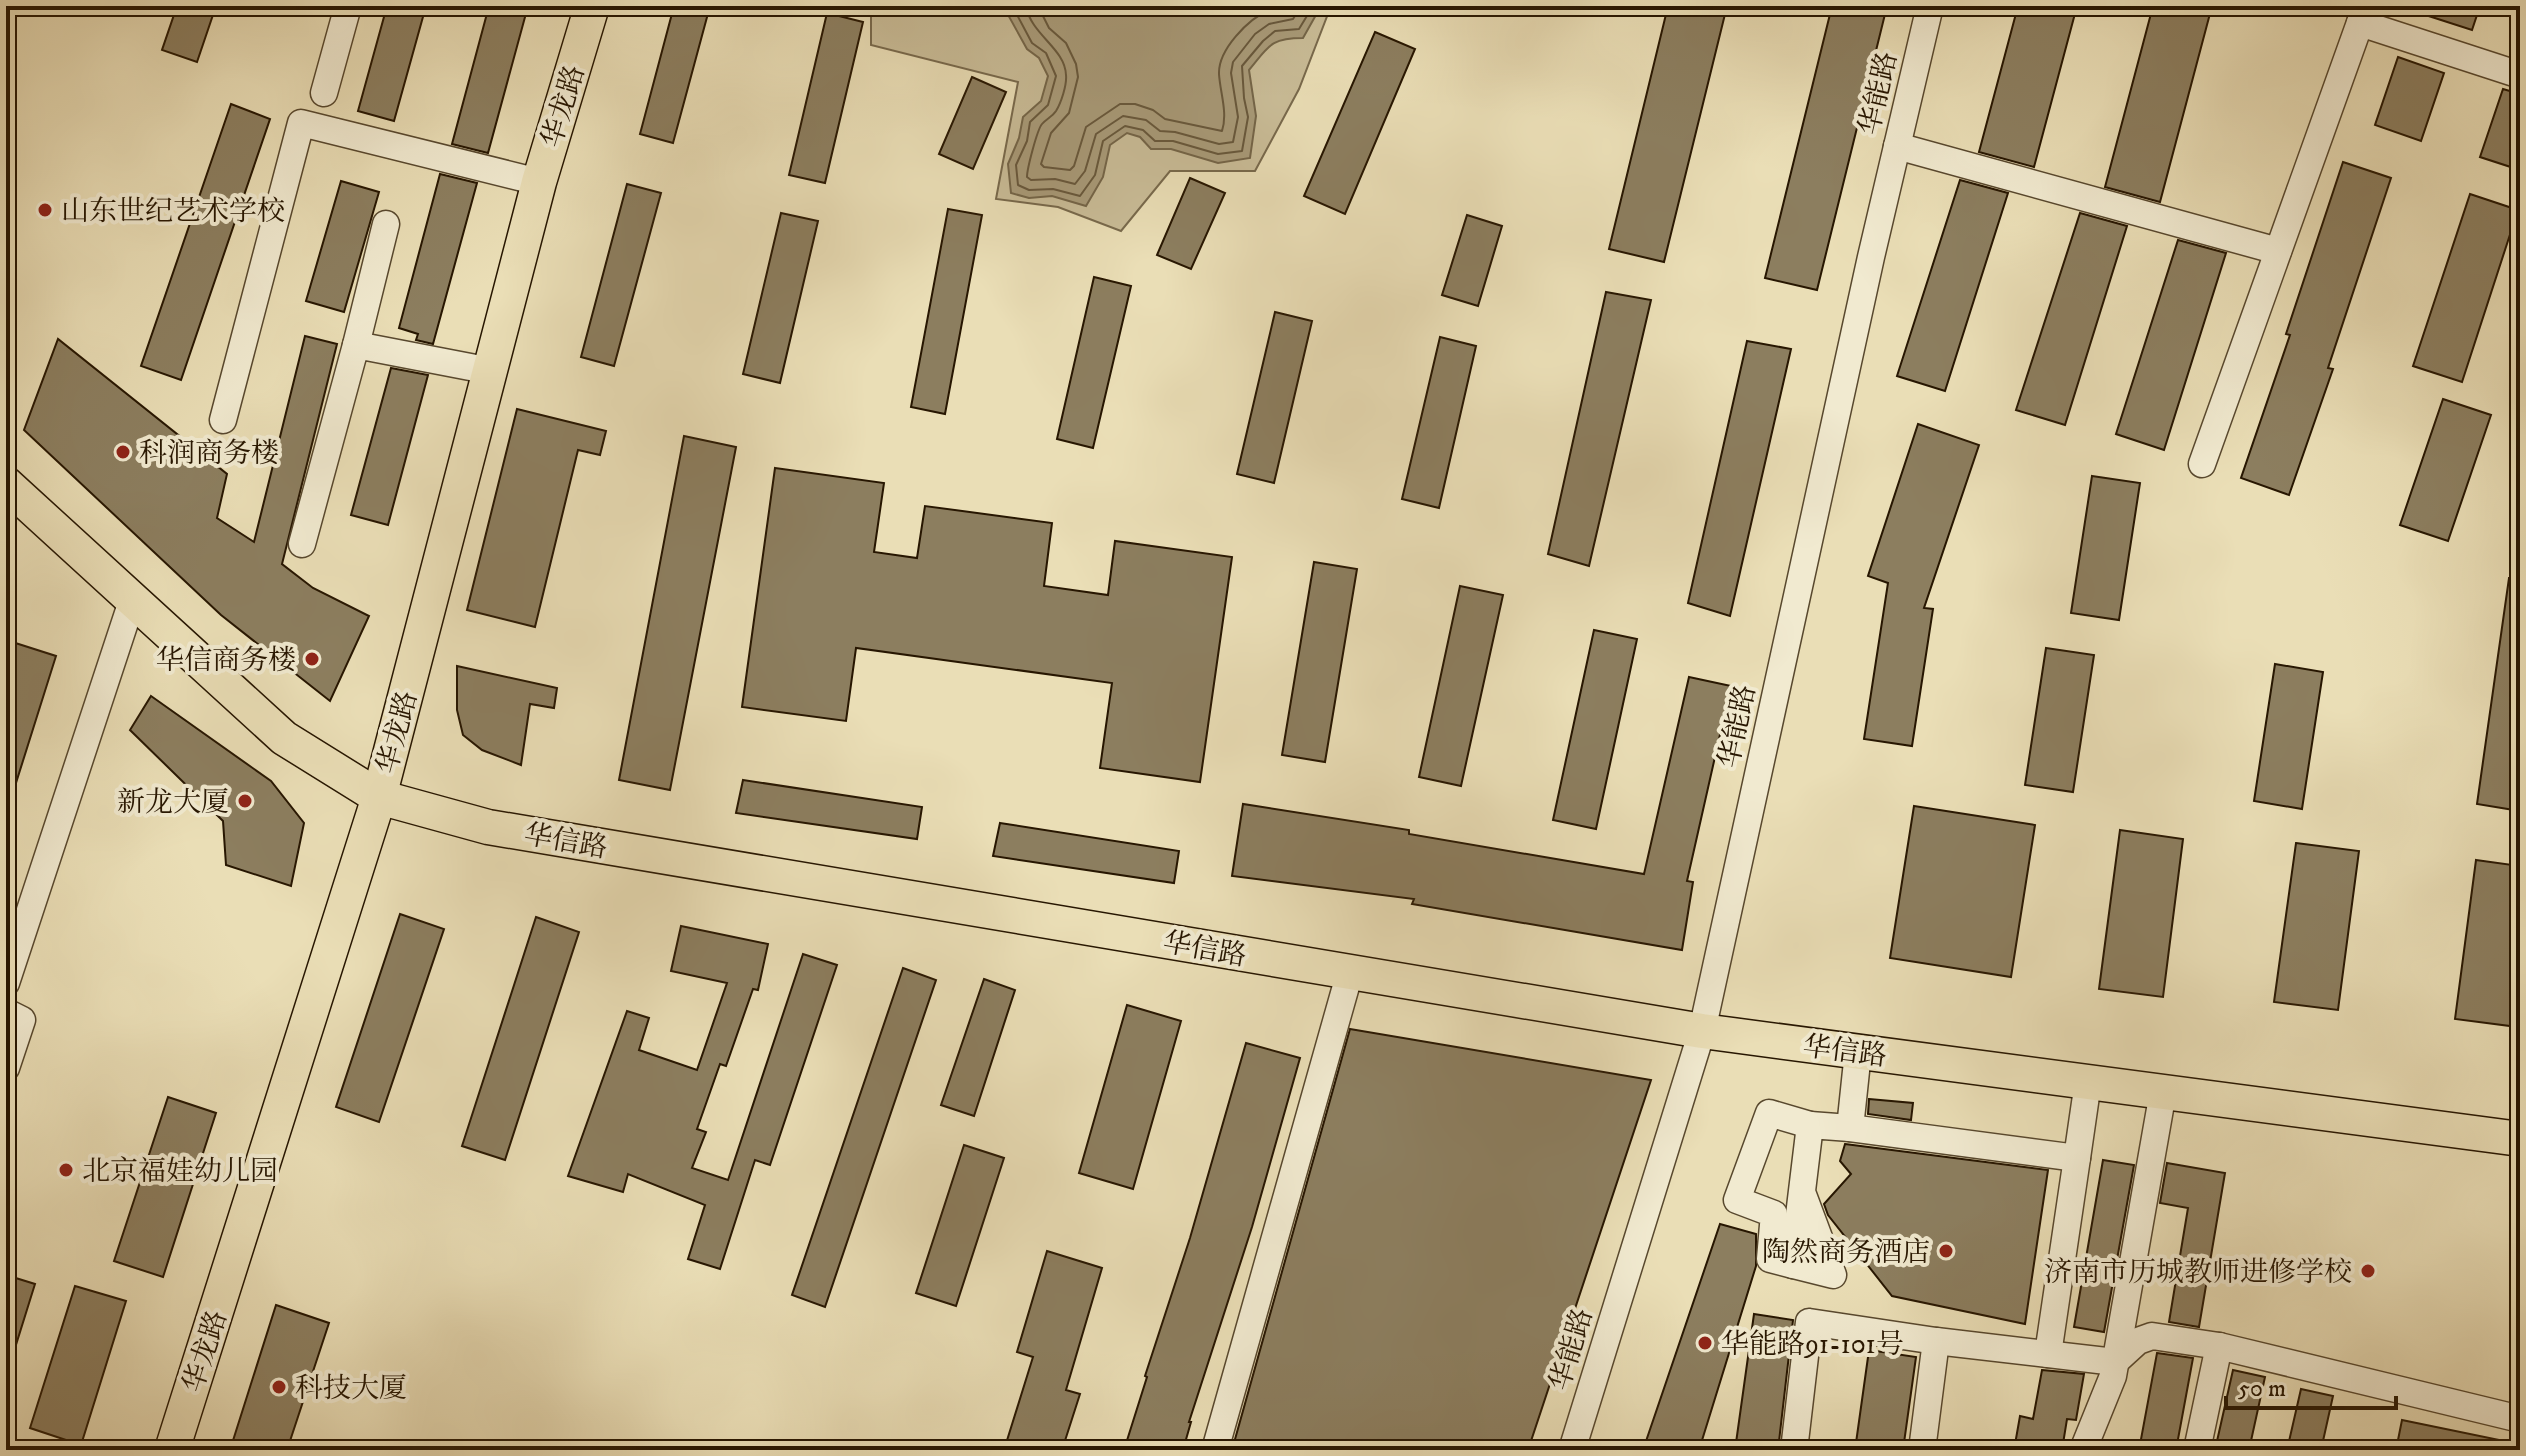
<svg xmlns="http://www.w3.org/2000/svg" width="2526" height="1456" font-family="'IM FELL DW Pica','Noto Serif SC',serif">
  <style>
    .green { fill: #c9bc97; stroke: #78694c; stroke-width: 2 }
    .water { fill: #a89a78; stroke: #746548; stroke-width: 2 }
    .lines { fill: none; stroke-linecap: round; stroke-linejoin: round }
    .shore { stroke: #68583c; stroke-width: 2 }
    .building { fill: #8c7e5f; stroke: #271601; stroke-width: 2 }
    .minor-casing { stroke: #58482e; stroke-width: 29 }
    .major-casing { stroke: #271601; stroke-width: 37 }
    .minor { stroke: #f1ead0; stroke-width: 26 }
    .major { stroke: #eadeb6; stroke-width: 34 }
    .poi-dot { fill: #8f2418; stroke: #f1ead0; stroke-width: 3 }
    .labels { text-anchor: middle; stroke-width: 8; stroke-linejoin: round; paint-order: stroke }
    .street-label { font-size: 28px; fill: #271601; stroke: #f1ead0 }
    .poi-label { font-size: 28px; fill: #271601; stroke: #f1ead0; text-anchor: start }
  </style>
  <rect width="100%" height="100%" fill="#eadeb6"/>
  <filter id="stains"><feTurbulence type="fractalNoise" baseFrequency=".0025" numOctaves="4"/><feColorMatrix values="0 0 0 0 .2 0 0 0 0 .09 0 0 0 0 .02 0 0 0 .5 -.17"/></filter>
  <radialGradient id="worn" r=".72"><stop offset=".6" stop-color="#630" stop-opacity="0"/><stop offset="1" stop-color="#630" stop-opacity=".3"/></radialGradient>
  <path class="green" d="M871 6H1331L1299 89 1255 171H1170L1121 231 1058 207 996 199 1018 82 871 45Z"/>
  <path class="water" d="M1009 6H1321L1303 38C1270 38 1269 46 1249 70L1256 116 1250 158 1218 163 1171 149H1151L1140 137 1127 133 1110 145 1103 177 1086 206 1052 196 1029 198 1011 193 1008 164 1019 138 1023 117 1041 101 1048 76 1039 58 1027 49 1007 13Z"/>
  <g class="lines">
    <g class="shore">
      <path d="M1016 6V13L1032 43 1046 53 1056 76 1048 105 1030 122 1027 141 1016 165 1018 185 1029 190 1053 189 1080 196 1095 175 1103 141 1125 126 1143 130 1155 141H1173L1218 154 1242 151 1248 117 1244 98 1242 66 1263 41 1275 31 1299 29 1313 6"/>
      <path d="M1026 6C1031 35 1065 48 1066 75 1067 85 1061 103 1056 111 1052 117 1046 119 1042 124 1037 130 1027 169 1027 177L1031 180 1055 179 1075 184 1085 171 1096 134 1123 116 1146 120 1160 131 1175 132 1219 144 1233 142 1238 117 1231 73 1233 62 1255 34 1269 24 1293 19 1301 6"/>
      <path d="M1038 6 1049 28 1066 43 1076 64 1078 77 1069 113 1051 133 1041 164 1044 167 1070 170 1074 166 1086 127 1120 104H1135L1153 110 1165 119 1222 131C1228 113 1220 92 1219 74 1218 50 1248 19 1269 10 1274 8 1281 8 1287 6"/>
    </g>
  </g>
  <g class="building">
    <path d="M177 6H216L197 62 162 50Z"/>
    <path d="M387 6H426L394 121 358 111Z"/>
    <path d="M489 6H528L488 153 452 144Z"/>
    <path d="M674 6H710L673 143 640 134Z"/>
    <path d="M1668 6H1727L1664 262 1609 249Z"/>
    <path d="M1832 6H1887L1817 290 1765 278Z"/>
    <path d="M2018 6H2077L2034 167 1979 152Z"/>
    <path d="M2153 6H2212L2160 202 2105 187Z"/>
    <path d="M2411 6H2480L2472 30 2410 10Z"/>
    <path d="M827 13 863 22 825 183 789 175Z"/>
    <path d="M1375 32 1415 49 1345 214 1304 196Z"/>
    <path d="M2398 57 2444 73 2421 141 2375 125Z"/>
    <path d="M972 77 1006 92 973 169 939 154Z"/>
    <path d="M2503 89 2520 94V170L2480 157Z"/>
    <path d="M231 104 270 119 181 380 141 366Z"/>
    <path d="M2343 162 2391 178 2328 368 2333 369 2289 495 2241 478 2290 335 2286 334Z"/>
    <path d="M440 174 477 183 433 344 416 340 418 334 399 328Z"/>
    <path d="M1190 178 1225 193 1191 269 1157 255Z"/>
    <path d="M1960 180 2008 193 1945 391 1897 376Z"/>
    <path d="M341 181 379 192 344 312 306 301Z"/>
    <path d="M627 184 661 193 614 366 581 357Z"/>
    <path d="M2470 194 2518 210 2462 382 2413 366Z"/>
    <path d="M948 209 982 215 945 414 911 407Z"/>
    <path d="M781 213 818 221 780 383 743 374Z"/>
    <path d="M2080 213 2127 226 2065 425 2016 410Z"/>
    <path d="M1467 215 1502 226 1478 306 1442 295Z"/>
    <path d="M2178 240 2226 253 2164 450 2116 434Z"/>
    <path d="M1094 277 1131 286 1093 448 1057 439Z"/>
    <path d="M1606 292 1651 300 1589 566 1548 554Z"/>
    <path d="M1275 312 1312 321 1274 483 1237 474Z"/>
    <path d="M305 336 337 344 282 564 313 588 369 616 330 701 221 615 24 430 58 339 227 474 217 518 254 542Z"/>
    <path d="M1440 337 1476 346 1439 508 1402 499Z"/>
    <path d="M1747 341 1791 349 1730 616 1688 603Z"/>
    <path d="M391 368 428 375 388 525 351 515Z"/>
    <path d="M2443 399 2491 415 2448 541 2400 525Z"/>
    <path d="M517 409 606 431 600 455 578 450 535 627 467 610Z"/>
    <path d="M1918 424 1979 445 1924 608 1933 609 1912 746 1864 739 1888 583 1868 576Z"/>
    <path d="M684 436 736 447 670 790 619 780Z"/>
    <path d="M775 468 884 483 874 552 917 558 925 506 1052 523 1044 586 1108 595 1115 541 1232 557 1200 782 1100 768 1112 683 856 648 846 721 742 707Z"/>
    <path d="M2092 476 2140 483 2119 620 2071 613Z"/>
    <path d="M1314 562 1357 569 1325 762 1282 755Z"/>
    <path d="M2509 578 2520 579V811L2477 804Z"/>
    <path d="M1460 586 1503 595 1461 786 1419 777Z"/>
    <path d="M1594 630 1637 639 1596 829 1553 820Z"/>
    <path d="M6 640 56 656 10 802H6Z"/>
    <path d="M2046 648 2094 655 2073 792 2025 785Z"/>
    <path d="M2275 664 2323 672 2302 809 2254 801Z"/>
    <path d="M457 666 557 688 554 708 530 704 521 765 482 750 463 735 457 710Z"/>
    <path d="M1689 677 1731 686 1687 881 1693 882 1682 950 1412 904 1414 899 1232 876 1243 804 1409 830V834L1644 874Z"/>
    <path d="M151 696 271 781 304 823 291 886 226 865 223 821 130 730Z"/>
    <path d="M743 780 922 807 917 839 736 813Z"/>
    <path d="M1914 806 2035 825 2011 977 1890 958Z"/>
    <path d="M1000 823 1179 851 1174 883 993 856Z"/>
    <path d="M2120 830 2183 839 2163 997 2099 989Z"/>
    <path d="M2296 843 2359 851 2338 1010 2274 1002Z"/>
    <path d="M2476 860 2520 866 2518 1027 2455 1019Z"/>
    <path d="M400 914 444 929 379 1122 336 1107Z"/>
    <path d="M536 917 579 932 505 1160 462 1146Z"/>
    <path d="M681 926 768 944 758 990 753 989 726 1066 720 1064 697 1129 706 1132 692 1168 728 1180 803 954 837 965 770 1165 755 1160 720 1269 688 1259 705 1205 628 1174 623 1192 568 1176 627 1011 649 1018 639 1050 697 1070 727 983 671 971Z"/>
    <path d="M903 968 936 980 825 1307 792 1295Z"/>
    <path d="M984 979 1015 990 974 1116 941 1105Z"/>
    <path d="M1127 1005 1181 1021 1133 1189 1079 1173Z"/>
    <path d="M1350 1029 1651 1080 1528 1450H1232Z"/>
    <path d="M1246 1043 1300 1058 1252 1227 1189 1422H1191L1183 1450H1124L1147 1377 1145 1376 1190 1238Z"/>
    <path d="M168 1097 216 1113 163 1277 114 1261Z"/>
    <path d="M1869 1099 1913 1103 1911 1120 1868 1114Z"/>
    <path d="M1845 1144 2048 1170 2025 1324 1892 1296 1828 1215 1824 1204 1851 1174 1840 1161Z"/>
    <path d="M964 1145 1004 1158 956 1306 916 1293Z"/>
    <path d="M2103 1160 2134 1165 2104 1332 2074 1327Z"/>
    <path d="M2167 1163 2225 1173 2199 1327 2169 1322 2188 1208 2160 1203Z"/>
    <path d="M1720 1224 1756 1234V1266L1699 1450H1643Z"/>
    <path d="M1047 1251 1102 1268 1066 1390 1080 1394 1062 1450H1004L1033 1357 1017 1352Z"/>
    <path d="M6 1275 35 1284 10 1364 6 1363Z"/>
    <path d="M75 1286 126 1301 81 1445 30 1428Z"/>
    <path d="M276 1305 329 1323 287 1450H230Z"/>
    <path d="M1754 1314 1793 1320 1778 1450H1735Z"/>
    <path d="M1869 1350 1916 1357 1903 1450H1855Z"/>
    <path d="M2157 1353 2193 1358 2176 1450H2139Z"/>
    <path d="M2042 1370 2084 1374 2076 1420 2067 1419 2062 1450H2014L2020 1416 2033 1419Z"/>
    <path d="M2233 1370 2265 1377 2249 1450H2215Z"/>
    <path d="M2301 1389 2333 1396 2321 1450H2287Z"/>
    <path d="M2402 1420 2509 1442 2508 1450H2396Z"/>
  </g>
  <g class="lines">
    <g class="minor-casing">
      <g id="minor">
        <path d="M2360 23 2520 75"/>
        <path d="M324 93 348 6"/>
        <path d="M1897 146 2278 251"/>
        <path d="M356 345 386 224"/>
        <path d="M223 420 301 123 539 182"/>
        <path d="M2202 464 2366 6"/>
        <path d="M302 544 356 345 491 371"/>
        <path d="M6 983 133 598"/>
        <path d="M6 1012 22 1020 6 1068"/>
        <path d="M1850 1128 1858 1052"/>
        <path d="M1802 1192 1833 1275 1793 1265 1810 1125 1850 1128 2077 1158 2088 1082"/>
        <path d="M1793 1265 1770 1259 1774 1214 1737 1200 1769 1113 1810 1125"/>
        <path d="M2048 1354 2077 1158"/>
        <path d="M1215 1450 1350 972"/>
        <path d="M1572 1450 1702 1031 1871 257 1930 6"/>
        <path d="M1794 1450 1809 1322 1936 1341"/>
        <path d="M1922 1450 1936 1341 2115 1362 2138 1341 2152 1336 2219 1346 2520 1419"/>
        <path d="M2083 1450 2113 1376 2163 1092"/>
        <path d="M2197 1450 2219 1346"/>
      </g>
    </g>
    <g class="major-casing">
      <g id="major">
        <path d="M6 484 284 738 379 797 488 827 1702 1031 2520 1139"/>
        <path d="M172 1450 379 797 539 182 592 6"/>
      </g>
    </g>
    <use href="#minor" class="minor"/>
    <use href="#major" class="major"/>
  </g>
  <g class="poi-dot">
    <circle cx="45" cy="210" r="8"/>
    <circle cx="123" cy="452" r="8"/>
    <circle cx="312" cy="659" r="8"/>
    <circle cx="245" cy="801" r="8"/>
    <circle cx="66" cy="1170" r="8"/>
    <circle cx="1946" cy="1251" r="8"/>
    <circle cx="2368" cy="1271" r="8"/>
    <circle cx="1705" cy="1343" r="8"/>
    <circle cx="279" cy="1387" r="8"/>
  </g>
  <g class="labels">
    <g class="street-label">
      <text transform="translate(1877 93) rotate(-77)" y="10">华能路</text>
      <text transform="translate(562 106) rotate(-73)" y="10">华龙路</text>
      <text transform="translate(1736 726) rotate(-78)" y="10">华能路</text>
      <text transform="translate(396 732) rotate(-75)" y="10">华龙路</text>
      <text transform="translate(566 840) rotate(10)" y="10">华信路</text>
      <text transform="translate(1205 948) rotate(10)" y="10">华信路</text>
      <text transform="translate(1845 1050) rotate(7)" y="10">华信路</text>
      <text transform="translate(1570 1349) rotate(-73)" y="10">华能路</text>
      <text transform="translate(204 1351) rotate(-72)" y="10">华龙路</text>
    </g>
    <g class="poi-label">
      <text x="61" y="220">山东世纪艺术学校</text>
      <text x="139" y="462">科润商务楼</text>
      <text x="296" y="669" text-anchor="end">华信商务楼</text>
      <text x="229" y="811" text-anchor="end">新龙大厦</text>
      <text x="82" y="1180">北京福娃幼儿园</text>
      <text x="1930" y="1261" text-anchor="end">陶然商务酒店</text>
      <text x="2352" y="1281" text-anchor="end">济南市历城教师进修学校</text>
      <text x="1721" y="1353">华能路91-101号</text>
      <text x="295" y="1397">科技大厦</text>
    </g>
  </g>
  <rect width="2526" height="1456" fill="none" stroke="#eadeb6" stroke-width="32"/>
  <rect x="8" y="8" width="2510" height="1440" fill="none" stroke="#271601" stroke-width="4"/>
  <rect x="16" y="16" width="2494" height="1424" fill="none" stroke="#271601" stroke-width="2"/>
  <path d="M2226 1396v12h170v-12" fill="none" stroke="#271601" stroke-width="4"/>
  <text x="2238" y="1396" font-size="24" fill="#271601" stroke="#f1ead0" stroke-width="6" paint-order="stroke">50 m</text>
  <rect width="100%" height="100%" filter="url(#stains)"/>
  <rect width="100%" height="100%" fill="url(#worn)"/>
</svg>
